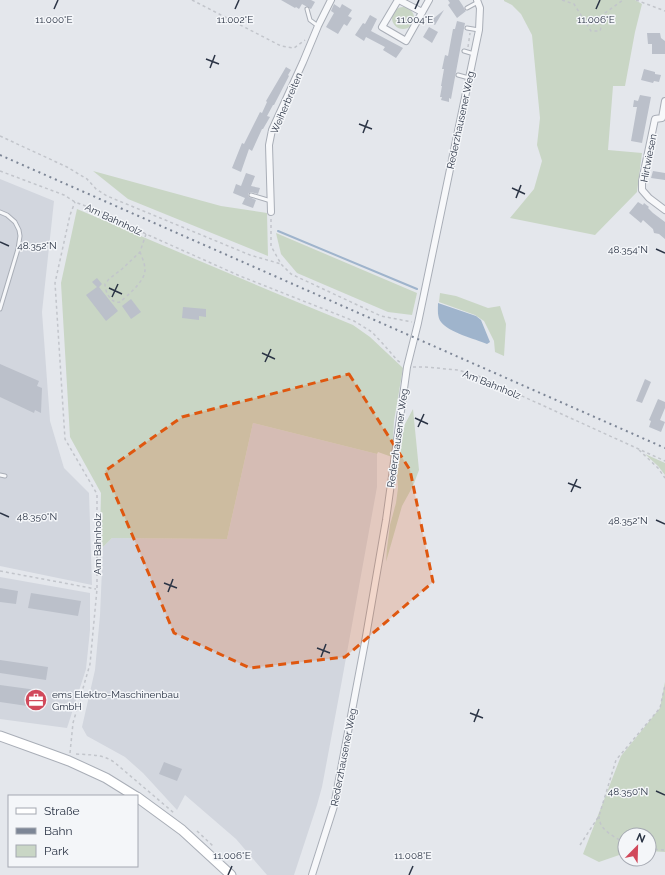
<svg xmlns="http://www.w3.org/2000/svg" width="665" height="875" font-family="Raleway,sans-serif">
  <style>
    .built { fill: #d2d6de }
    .green { fill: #c9d6c5 }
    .water { fill: #9fb4cc }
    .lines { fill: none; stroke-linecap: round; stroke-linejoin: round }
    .stream { stroke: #9fb4cc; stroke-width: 2 }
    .building { fill: #bbc0ca }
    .service-casing { stroke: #a9aeb7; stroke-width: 5 }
    .minor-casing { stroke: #a9aeb7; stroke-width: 8 }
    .secondary-casing { stroke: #a9aeb7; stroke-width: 11 }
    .path { stroke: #c2c5cb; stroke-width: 1.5; stroke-dasharray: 3 3; stroke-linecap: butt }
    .service { stroke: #f7f8fa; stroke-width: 3 }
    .minor { stroke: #f7f8fa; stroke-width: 6 }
    .secondary { stroke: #fff; stroke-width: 9 }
    .rail { stroke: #7d8696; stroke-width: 2; stroke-dasharray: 2 4; stroke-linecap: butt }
    .marked { fill: #df570f; fill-opacity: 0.2; stroke: #df570f; stroke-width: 3; stroke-dasharray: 8 5; stroke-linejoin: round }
    .ticks { fill: none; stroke: #2b3445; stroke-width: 1.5 }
    .labels { text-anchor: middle; stroke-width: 3; stroke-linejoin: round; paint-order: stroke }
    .street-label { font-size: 10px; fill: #2b3445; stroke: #f4f6f9 }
    .poi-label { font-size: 10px; fill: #2b3445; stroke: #f4f6f9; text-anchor: start }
    .ticks-label { font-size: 10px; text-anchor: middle; fill: #2b3445; stroke: #f4f6f9; stroke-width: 3; stroke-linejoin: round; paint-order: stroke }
  </style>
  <rect width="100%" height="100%" fill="#e4e7ec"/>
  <g class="built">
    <path d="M0 179 54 201 42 312 50 421 64 468 89 493 92 585 0 566Z"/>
    <path d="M253 423 377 454V487L342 680 322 787 317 805 294 875H267L236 839 185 795 177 810 143 773 125 757 87 736 82 727 95 670 100 615 103 547 112 538 227 539Z"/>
    <path d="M0 577 90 593V630L86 669 67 728 0 719Z"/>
  </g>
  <g class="green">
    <path d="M504 0H635L642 4 635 32 625 86H613L608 150 642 153 637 192 595 235 510 218 534 189 542 161 537 145 540 118 532 35 521 14 512 5 504 1Z"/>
    <circle cx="403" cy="18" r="11"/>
    <path d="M93 171 221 206 267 213 268 256 128 199Z"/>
    <path d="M77 209 273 292 353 325 370 337 403 368 394 421 392 457 378 452 377 454 253 423 227 539 112 538 103 547 100 536 101 493 70 437 61 283Z"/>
    <path d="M276 233 417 293 412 315 388 312 297 273 281 254Z"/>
    <path d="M440 293 456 296 488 308 500 306 506 324 504 356 495 352 494 341 484 321 475 315 439 302Z"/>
    <path d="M413 409 419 470 413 486 402 506 386 562 387 548 390 525 396 503 398 488 397 472 400 446 405 424Z"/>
    <path d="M645 454 665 463V475L658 466Z"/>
    <path d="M665 682V852L649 851V835H625V853L599 862 583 854 621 756 660 708Z"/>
  </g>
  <path class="water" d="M438 303 476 316 481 320 490 342 487 344C475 339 448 332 441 322 437 317 438 309 438 303Z"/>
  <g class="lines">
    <path class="stream" d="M278 231 417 289"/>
  </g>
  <g class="building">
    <path d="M281 0H311L315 2 311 9 302 4 299 9 296 7 295 8Z"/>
    <path d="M448 0H459L463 6 465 10 466 11 457 18 448 5 450 3Z"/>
    <path d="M334 4 340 8 342 4 352 10 348 16 352 18 347 26 344 24 338 34 326 27 334 13 331 11Z"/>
    <path d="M444 10 435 25 429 22Z"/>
    <path d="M370 15 377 19 371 31 403 48 396 58 383 50 385 47 366 37 364 41 355 35 363 23 365 24Z"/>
    <path d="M457 21 465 23 451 99 449 98V102L441 100 442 97H440L442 86H441L444 69H442L445 55 448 56 453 29H455Z"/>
    <path d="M429 27 438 32 432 43 423 37Z"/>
    <path d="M647 33H660L661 38 665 41V54H652V44H648Z"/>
    <path d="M286 67 291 70 288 75 289 76 274 105H273L267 116 270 117 263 129H262L252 151 249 149 241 172 232 168 242 143 244 144 260 112 262 113 267 102 266 101Z"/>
    <path d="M644 69 655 72V74L661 75 659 82 654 81 653 83 641 80Z"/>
    <path d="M640 95 651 97 642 143 631 141 637 107H633L634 100 638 101Z"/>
    <path d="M653 171 665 173V180L651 178Z"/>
    <path d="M246 173 255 176 251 186 260 188 258 194 251 192 248 194 249 197 256 200 253 208 242 204 245 198 233 193 236 184 241 186Z"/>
    <path d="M638 202 643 205 644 203 649 207 648 208 653 213 665 222V239L659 234 654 233 653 229 643 220 641 223 629 213Z"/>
    <path d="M97 278 102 284 99 287 118 311 106 321 86 295 97 287 92 282Z"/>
    <path d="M131 299 141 312 131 319 122 306Z"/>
    <path d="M183 307 206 309V317L199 316V320L182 318Z"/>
    <path d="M0 364 39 381 37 386 42 388 41 413 35 410 34 413 0 397Z"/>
    <path d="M645 379 651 382 642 403 636 401Z"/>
    <path d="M658 399 665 402V408L660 420 665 422 661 432 649 427 651 421 649 420Z"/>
    <path d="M0 588 18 591 16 604 0 602Z"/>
    <path d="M31 593 81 601 78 616 28 608Z"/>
    <path d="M0 660 48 667 46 680 0 673Z"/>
    <path d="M0 685 44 691 41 708 0 702Z"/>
    <path d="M164 762 182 769 177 781 159 774Z"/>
  </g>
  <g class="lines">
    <g class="service-casing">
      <g id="service">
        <path d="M467 8 478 2"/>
        <path d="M307 9 310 20 318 26"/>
        <path d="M467 28 479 30"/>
        <path d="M464 51 474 54"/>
        <path d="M458 75 469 78"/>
        <path d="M251 195 271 201"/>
        <path d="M0 212 7 215 15 222 19 230 20 236 18 249 0 309"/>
        <path d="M0 475 5 476"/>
      </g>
    </g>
    <g class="minor-casing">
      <g id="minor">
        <path d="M398 0 382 27 406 41 429 0"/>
        <path d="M399 0 422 12"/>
        <path d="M665 101 662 118 655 119 642 181V190L649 198 665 210"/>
        <path d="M271 212 269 145 272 130 303 62 318 26 331 0"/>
        <path d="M312 875 334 806 365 642 386 520 407 367 418 323 479 30 480 8 477 0"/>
      </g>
    </g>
    <g class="secondary-casing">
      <g id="secondary">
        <path d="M0 736 39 750 69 761 106 778 135 796"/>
        <path d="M137 797 182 830 231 875"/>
      </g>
    </g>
    <g class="path">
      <path d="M192 0 281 46 294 48 305 40"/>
      <path d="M562 0 574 4 591 31H600L605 13 623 0"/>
      <path d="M636 0 665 11"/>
      <path d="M468 47 470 33"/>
      <path d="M0 136 67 167 87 179 96 189 107 196 250 255 281 264"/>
      <path d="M0 171 64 195 75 202 104 213 146 234 240 276 354 321 372 332 384 345 397 360 401 363"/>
      <path d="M271 219V246L281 264 291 274 381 316 412 322"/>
      <path d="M140 252C142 257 145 264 145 270 145 281 128 295 120 302 111 304 105 292 105 284L109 279 122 269 140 252 146 234"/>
      <path d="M413 367H425L458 370 478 376 665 461"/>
      <path d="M639 450 658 468 665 478"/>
      <path d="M0 571 96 589"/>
      <path d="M70 753 73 723 90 664 97 589V494L65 439 55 283 70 215 75 202"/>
      <path d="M76 754C90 755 102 754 114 762L174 813"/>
      <path d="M599 816C599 818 599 820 600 822 602 831 618 839 625 843"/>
      <path d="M197 831 213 846"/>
      <path d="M580 845 599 816 616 760 660 708 665 685"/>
      <path d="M649 849 665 850"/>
    </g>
    <use href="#service" class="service"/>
    <use href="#minor" class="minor"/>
    <use href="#secondary" class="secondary"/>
    <path class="rail" d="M0 155 665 448"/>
  </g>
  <path class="marked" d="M349 374 410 470 433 582 345 657 250 668 174 633 105 471 182 417Z"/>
  <path class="ticks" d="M54 9 58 0M235 9 239 0M415 9 419 0M596 9 600 0M206 59 219 64M210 68 215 55M359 124 372 129M363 133 368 120M512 188 525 194M516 198 521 185M0 242 9 246M656 249 665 253M109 288 122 294M112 297 118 284M262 353 275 359M265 362 271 349M415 418 428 424M418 427 424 414M568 483 581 488M571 492 577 479M0 513 9 517M656 520 665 524M164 583 177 588M168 592 173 579M317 648 330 653M321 657 326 644M470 713 483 718M474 722 479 709M656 791 665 795M228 875 232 866M409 875 413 866"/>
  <defs>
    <g id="office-disc" transform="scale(1.15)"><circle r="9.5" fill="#d1495b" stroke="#f4f6f9"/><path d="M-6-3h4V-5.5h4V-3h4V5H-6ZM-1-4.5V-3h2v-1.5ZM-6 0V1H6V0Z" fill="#fff"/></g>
  </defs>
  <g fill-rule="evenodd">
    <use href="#office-disc" x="36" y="700"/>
  </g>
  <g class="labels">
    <g class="street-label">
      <text transform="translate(286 103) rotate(-67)" y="4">Weiherbreiten</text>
      <text transform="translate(460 120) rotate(-78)" y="4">Rederzhausener Weg</text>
      <text transform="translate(648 158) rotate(-79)" y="4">Hirtwiesen</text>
      <text transform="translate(114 219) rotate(25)" y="4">Am Bahnholz</text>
      <text transform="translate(492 384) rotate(22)" y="4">Am Bahnholz</text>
      <text transform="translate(397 438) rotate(-82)" y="4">Rederzhausener Weg</text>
      <text transform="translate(97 544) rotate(-90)" y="4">Am Bahnholz</text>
      <text transform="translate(343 757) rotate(-79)" y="4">Rederzhausener Weg</text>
    </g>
    <g class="poi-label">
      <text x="52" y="698">ems Elektro-Maschinenbau<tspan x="52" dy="12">GmbH</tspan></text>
    </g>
  </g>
  <g class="ticks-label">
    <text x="54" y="23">11.000°E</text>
    <text x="235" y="23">11.002°E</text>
    <text x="415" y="23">11.004°E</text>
    <text x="596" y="23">11.006°E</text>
    <text x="37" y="249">48.352°N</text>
    <text x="628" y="253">48.354°N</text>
    <text x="37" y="520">48.350°N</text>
    <text x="628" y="524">48.352°N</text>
    <text x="628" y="795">48.350°N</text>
    <text x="232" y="859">11.006°E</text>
    <text x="413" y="859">11.008°E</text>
  </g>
  <rect x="8" y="795" width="130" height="72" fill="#f4f6f9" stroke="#a4a8b1"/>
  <rect x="16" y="808" width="20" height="6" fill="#ffffff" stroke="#a4a8b1"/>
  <text x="44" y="815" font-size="12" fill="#2b3445">Straße</text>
  <rect x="16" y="828" width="20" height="6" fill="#7d8696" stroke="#a4a8b1"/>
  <text x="44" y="835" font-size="12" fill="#2b3445">Bahn</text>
  <rect x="16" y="845" width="20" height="12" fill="#c9d6c5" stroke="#a4a8b1"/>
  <text x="44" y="855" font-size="12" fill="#2b3445">Park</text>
  <g transform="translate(637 847) rotate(23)"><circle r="19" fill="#f4f6f9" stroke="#a4a8b1"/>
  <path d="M0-3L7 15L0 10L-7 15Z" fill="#d1495b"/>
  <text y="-6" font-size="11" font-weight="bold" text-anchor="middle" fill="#2b3445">N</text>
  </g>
</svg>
